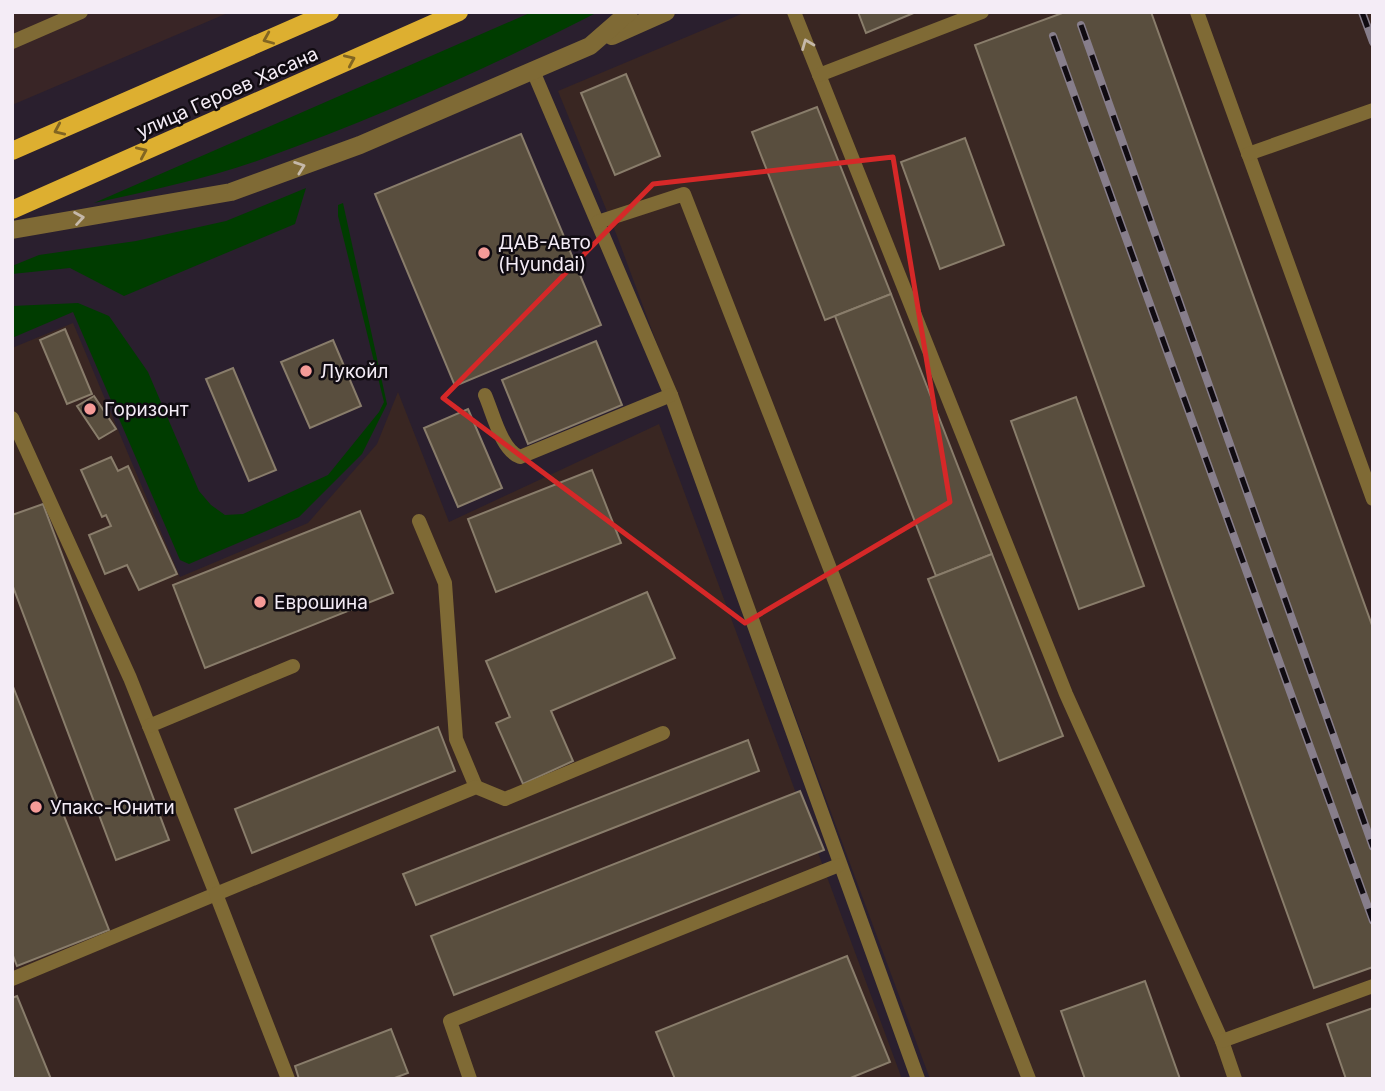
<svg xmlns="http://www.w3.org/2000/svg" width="1385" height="1091" font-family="Inter,sans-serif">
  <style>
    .commercial { fill: #392526 }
    .industrial { fill: #392622 }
    .green { fill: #003c00 }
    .building { fill: #594e3e; stroke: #897d6b; stroke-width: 2 }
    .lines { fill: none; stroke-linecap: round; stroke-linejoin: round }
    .service { stroke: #7f6a35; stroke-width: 14 }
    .tertiary { stroke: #7f6a35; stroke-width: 18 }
    .primary { stroke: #ddaf30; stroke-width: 18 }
    .rail-casing { stroke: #877e8b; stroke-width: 8 }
    .rail { stroke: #100b11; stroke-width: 5; stroke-dasharray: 16; stroke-linecap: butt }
    .oneway { stroke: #816522 }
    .oneway2 { stroke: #c5b8a9 }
    .marked { fill: none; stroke: #d62828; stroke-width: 5; stroke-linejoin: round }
    .poi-dot { fill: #f59b98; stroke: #100b11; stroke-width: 2.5 }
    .labels { text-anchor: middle; stroke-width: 5; stroke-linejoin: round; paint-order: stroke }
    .street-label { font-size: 19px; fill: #f4ecf6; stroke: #100b11 }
    .poi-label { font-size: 19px; fill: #f4ecf6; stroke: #100b11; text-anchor: start }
  </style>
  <rect width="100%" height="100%" fill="#2a1f2e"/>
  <path class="commercial" d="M12 12H230L12 105Z"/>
  <g class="industrial">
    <path d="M746 12H1373V1079H930L617 236 558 91Z"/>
    <path d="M73 323 180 577 308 523 377 444 398 392 449 522 659 424 902 1079H12V348Z"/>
  </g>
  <g class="green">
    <path d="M532 12H598C491 67 379 117 265 158 210 178 152 190 94 203Z"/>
    <path d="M306 188 295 224 124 296 70 268 12 274V266L39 255 136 241 226 221Z"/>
    <path d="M343 203 387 404 362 454 299 517 189 564 180 560 73 312 12 338V306L78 303 109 316 148 372 199 491 211 505 225 515 243 514 328 475 379 412 384 402 338 216V205Z"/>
  </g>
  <g class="building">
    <path d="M858 12H916L866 33Z"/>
    <path d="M1065 12H1151L1373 628V967L1314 988 975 45Z"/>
    <path d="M626 74 660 156 615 175 581 93Z"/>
    <path d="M817 107 891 294 825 320 752 132Z"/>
    <path d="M521 134 601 325 455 386 375 194Z"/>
    <path d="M965 138 1004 245 940 269 901 162Z"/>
    <path d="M891 294 992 554 936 576 835 316Z"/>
    <path d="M65 329 92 394 67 404 40 340Z"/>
    <path d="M333 340 361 406 310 428 281 362Z"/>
    <path d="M596 341 622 405 528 444 502 380Z"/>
    <path d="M233 368 276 470 249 481 206 379Z"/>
    <path d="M94 396 116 429 99 439 77 406Z"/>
    <path d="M1076 397 1144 586 1079 609 1011 421Z"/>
    <path d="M468 409 502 488 458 507 424 428Z"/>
    <path d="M111 457 118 471 128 466 177 574 139 590 127 565 105 574 89 535 111 526 106 515 102 517 81 470Z"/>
    <path d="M592 470 621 543 496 592 468 519Z"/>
    <path d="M43 504 169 840 116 860 12 584V515Z"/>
    <path d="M360 511 393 593 205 668 173 585Z"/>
    <path d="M992 554 1063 736 999 761 928 579Z"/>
    <path d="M647 592 675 658 551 711 573 761 523 784 496 723 510 717 486 661Z"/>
    <path d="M12 684 109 930 17 966 12 953Z"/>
    <path d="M438 727 455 771 252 853 235 809Z"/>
    <path d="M748 740 759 771 416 905 403 874Z"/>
    <path d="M800 791 824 850 454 995 431 936Z"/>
    <path d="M847 956 890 1062 848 1079H675L656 1032Z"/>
    <path d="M1145 981 1180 1079H1085L1061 1011Z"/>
    <path d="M17 996 51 1079H12V998Z"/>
    <path d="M1373 1008V1079H1346L1327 1024Z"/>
    <path d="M391 1029 408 1073 392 1079H299L295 1066Z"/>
  </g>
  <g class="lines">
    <g class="service">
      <path d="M794 12 1066 694 1222 1041 1235 1079"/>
      <path d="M1197 12 1373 499"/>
      <path d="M12 42 81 12"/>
      <path d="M533 71 671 395 918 1079"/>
      <path d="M819 75 982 12"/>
      <path d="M1248 154 1373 110"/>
      <path d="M598 222 684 194 1029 1079"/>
      <path d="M485 395C493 413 501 450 520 457L671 395"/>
      <path d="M12 418 130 678 216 894 12 979"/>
      <path d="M419 521 445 583 456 739 476 787"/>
      <path d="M149 726 293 666"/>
      <path d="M1222 1041 1373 986"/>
      <path d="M288 1079 216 894 476 787 505 799 663 733"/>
      <path d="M470 1079 450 1021 839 865"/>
    </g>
    <g class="tertiary">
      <path d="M612 36 666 12"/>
      <path d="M12 230 231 192 360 145 590 46 629 12"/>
    </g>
    <g class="primary">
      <path d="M12 151 330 12"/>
      <path d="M12 210 459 12"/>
    </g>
    <g class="rail-casing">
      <g id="rail">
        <path d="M1362 12 1373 42"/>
        <path d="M1081 25 1373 847"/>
        <path d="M1053 36 1373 921"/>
      </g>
    </g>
    <use href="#rail" class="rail"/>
  </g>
  <defs><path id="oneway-chevron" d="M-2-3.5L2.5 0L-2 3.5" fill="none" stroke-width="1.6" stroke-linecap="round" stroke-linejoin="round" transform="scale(1.75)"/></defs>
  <g class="oneway">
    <use href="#oneway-chevron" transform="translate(268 39) rotate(157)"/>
    <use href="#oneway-chevron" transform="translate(350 60) rotate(-24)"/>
    <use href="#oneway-chevron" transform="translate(59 130) rotate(156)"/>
    <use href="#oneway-chevron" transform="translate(142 152) rotate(-24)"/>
  </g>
  <g class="oneway2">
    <use href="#oneway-chevron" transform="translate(807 44) rotate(-112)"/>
    <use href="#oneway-chevron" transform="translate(300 167) rotate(-20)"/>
    <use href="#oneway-chevron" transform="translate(79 218) rotate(-9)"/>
  </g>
  <path class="marked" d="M893 157 950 502 745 623 443 398 653 184Z"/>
  <g class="poi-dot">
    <circle cx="484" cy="253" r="7"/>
    <circle cx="306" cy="371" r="7"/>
    <circle cx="90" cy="409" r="7"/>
    <circle cx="260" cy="602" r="7"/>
    <circle cx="36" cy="807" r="7"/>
  </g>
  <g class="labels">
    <g class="street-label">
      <text transform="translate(227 92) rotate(-24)" y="7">улица Героев Хасана</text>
    </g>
    <g class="poi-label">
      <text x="498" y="249">ДАВ-Авто<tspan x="498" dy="22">(Hyundai)</tspan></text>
      <text x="320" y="378">Лукойл</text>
      <text x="104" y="416">Горизонт</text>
      <text x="274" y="609">Еврошина</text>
      <text x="50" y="814">Упакс-Юнити</text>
    </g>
  </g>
  <rect width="1385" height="1091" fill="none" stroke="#f4ecf6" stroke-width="28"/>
</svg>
